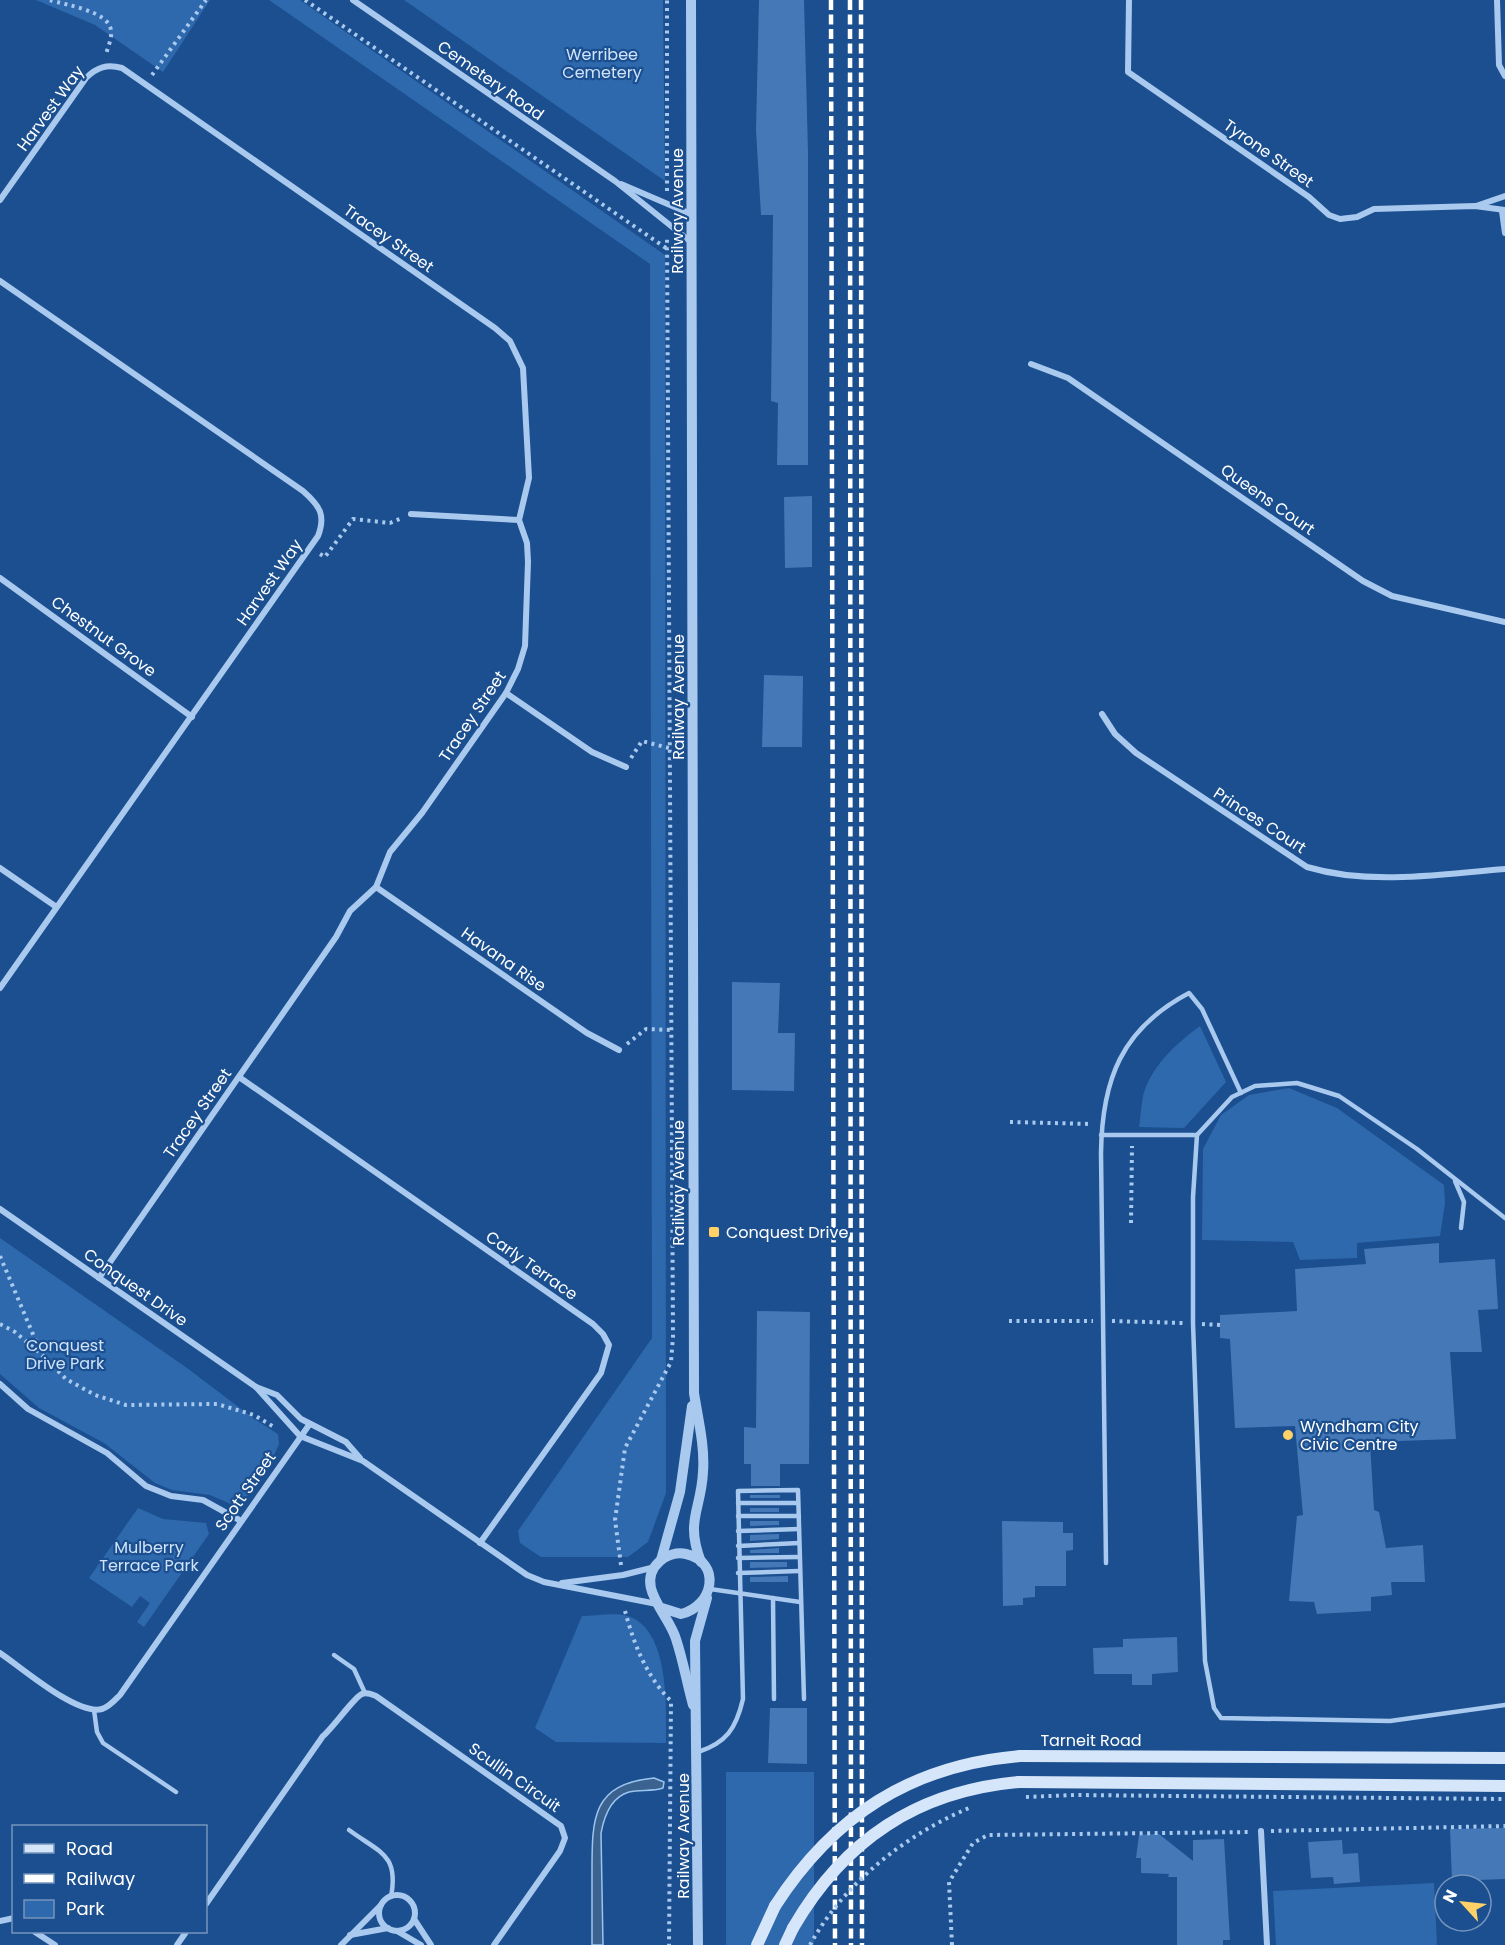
<svg xmlns="http://www.w3.org/2000/svg" width="1505" height="1945" font-family="Poppins,sans-serif">
  <style>
    .green { fill: #2e69ad }
    .water { fill: #3c6290; stroke: #9cc4f0; stroke-width: 1.5 }
    .building { fill: #4478b7 }
    .lines { fill: none; stroke-linecap: round; stroke-linejoin: round }
    .path { stroke: #a9c9ee; stroke-width: 4; stroke-dasharray: 3 4.5; stroke-linecap: butt }
    .service { stroke: #a9c9ee; stroke-width: 4.5 }
    .minor { stroke: #a9c9ee; stroke-width: 6 }
    .tertiary { stroke: #a9c9ee; stroke-width: 10 }
    .secondary { stroke: #d6e6fa; stroke-width: 12 }
    .rail { stroke: #fff; stroke-width: 4.5; stroke-dasharray: 10 4.5; stroke-linecap: butt }
    .path-bridge { stroke: #a9c9ee; stroke-width: 4; stroke-dasharray: 3 4.5; stroke-linecap: butt }
    .secondary-bridge { stroke: #d6e6fa; stroke-width: 12 }
    .poi-dot { fill: #ffd166; stroke: #1b4f8f; stroke-width: 2 }
    .labels { text-anchor: middle; stroke-width: 4.5; stroke-linejoin: round; paint-order: stroke }
    .park-label { font-size: 16px; fill: #cfe3fa; stroke: #1b4f8f }
    .street-label { font-size: 16px; fill: #fff; stroke: #1b4f8f }
    .poi-label { font-size: 16px; fill: #fff; stroke: #1b4f8f; text-anchor: start }
  </style>
  <rect width="100%" height="100%" fill="#1b4f8f"/>
  <g class="green">
    <path d="M36 0H210L163 72 95 25Z"/>
    <path d="M269 0H300L665 255 666 1493 648 1542 628 1557H541L520 1543 518 1531 652 1338 650 264Z"/>
    <path d="M404 0H663L665 181Z"/>
    <path d="M1200 1026 1226 1082 1184 1128 1139 1127C1141 1115 1141 1101 1145 1089 1155 1063 1178 1042 1200 1026Z"/>
    <path d="M1289 1088 1337 1108 1444 1185 1445 1203 1440 1236 1357 1243V1258L1300 1260 1293 1242 1202 1240 1203 1149 1221 1115 1249 1095Z"/>
    <path d="M0 1238 187 1368 253 1418 278 1434 279 1444 271 1462 243 1502 233 1505 210 1495 172 1490 155 1483 104 1443 39 1408 0 1374Z"/>
    <path d="M138 1508 163 1519 206 1523 209 1534 144 1627 137 1622 150 1603 140 1596 132 1607 89 1578Z"/>
    <path d="M582 1616C595 1616 616 1612 628 1616 670 1630 666 1707 666 1743L556 1742 535 1728Z"/>
    <rect x="726" y="1772" width="88" height="173"/>
    <path d="M1434 1883 1437 1945H1276L1273 1891Z"/>
  </g>
  <path class="water" d="M654 1778 664 1782 663 1788C652 1792 640 1789 629 1792 611 1797 604 1817 601 1833L603 1945H592C592 1920 592 1895 592 1871 592 1818 592 1784 654 1778Z"/>
  <g class="building">
    <path d="M759 0H804L808 152V465H777L778 403 771 401 773 215H761L756 130Z"/>
    <path d="M812 496V567L785 568 784 497Z"/>
    <path d="M764 675 803 676 802 747H762Z"/>
    <path d="M732 982 780 983 778 1033H795L794 1091 732 1090Z"/>
    <path d="M1439 1243V1263L1495 1259 1498 1309 1478 1310 1482 1352H1450L1456 1439 1370 1442 1374 1510 1379 1512 1386 1548 1423 1545 1425 1582H1391L1392 1595 1371 1597V1611L1317 1614 1314 1602 1289 1601 1297 1516 1303 1515 1295 1426 1235 1428 1230 1339 1220 1338V1315L1297 1311 1295 1269 1366 1264 1364 1249Z"/>
    <path d="M757 1311 810 1312 809 1464H780V1486H751V1464H744V1427L756 1428Z"/>
    <rect x="750" y="1495" width="30" height="3"/>
    <rect x="750" y="1508" width="29" height="4"/>
    <path d="M750 1521H779V1525L750 1526Z"/>
    <path d="M1002 1521 1063 1522V1533H1073V1550L1066 1551V1586H1035V1597L1023 1598V1605L1003 1606Z"/>
    <path d="M779 1534V1539L750 1541V1535Z"/>
    <path d="M779 1548V1553H750V1550Z"/>
    <path d="M750 1562H787V1567L750 1568Z"/>
    <path d="M788 1576V1582H750V1577Z"/>
    <path d="M1177 1637 1178 1672 1152 1674V1685H1132V1674H1094L1093 1648 1123 1647V1639Z"/>
    <path d="M770 1708H807V1764L768 1763Z"/>
    <path d="M1505 1828V1879L1452 1881 1450 1829Z"/>
    <path d="M1159 1834 1193 1861V1840L1224 1839 1230 1940H1223V1945H1177V1877H1168L1169 1874 1141 1873V1858H1136L1139 1835Z"/>
    <path d="M1342 1840 1343 1854 1358 1853 1360 1882 1334 1884 1333 1877 1311 1878 1308 1842Z"/>
  </g>
  <g class="lines">
    <g class="path">
      <path d="M50 0C65 5 110 11 111 31 112 38 108 47 106 54"/>
      <path d="M305 0 666 248"/>
      <path d="M152 75 206 0"/>
      <path d="M667 191V0"/>
      <path d="M320 554 325 557 353 519 390 523 402 518"/>
      <path d="M631 758 642 741 669 748"/>
      <path d="M627 1044 646 1029 671 1030"/>
      <path d="M1010 1122 1091 1124"/>
      <path d="M1131 1223 1132 1146"/>
      <path d="M0 1256 40 1351"/>
      <path d="M1009 1321H1093"/>
      <path d="M1112 1321 1183 1323"/>
      <path d="M0 1324 15 1332 41 1354 66 1379 95 1395 126 1405 217 1404 254 1415 274 1427"/>
      <path d="M1202 1324 1220 1325"/>
      <path d="M621 1565 615 1520 625 1448 671 1362 673 1337 667 238"/>
      <path d="M625 1611C634 1644 646 1676 671 1701L669 1945"/>
      <path d="M1271 1831 1505 1826"/>
      <path d="M952 1945 949 1882 973 1843 988 1835 1252 1832"/>
    </g>
    <g class="service">
      <path d="M1101 1135H1197"/>
      <path d="M1455 1181 1464 1202 1461 1228"/>
      <path d="M1505 1218 1417 1149 1339 1096 1297 1083 1255 1086 1232 1097 1197 1135 1193 1197V1323L1205 1661 1214 1708 1221 1718 1390 1721 1505 1705"/>
      <path d="M738 1503H798"/>
      <path d="M738 1516H799"/>
      <path d="M738 1531 799 1529"/>
      <path d="M738 1546 799 1543"/>
      <path d="M738 1558 799 1557"/>
      <path d="M1106 1563 1101 1153C1102 1080 1121 1029 1189 993L1202 1009 1241 1093"/>
      <path d="M738 1573 799 1571"/>
      <path d="M710 1589 800 1602"/>
      <path d="M773 1598 774 1699"/>
      <path d="M334 1655 354 1669 365 1693"/>
      <path d="M94 1710 97 1732 103 1743 176 1792"/>
      <path d="M698 1752C726 1743 736 1729 743 1699L738 1491 798 1490 804 1699"/>
      <path d="M349 1830C380 1853 399 1854 391 1897"/>
    </g>
    <g class="minor">
      <path d="M353 0 615 181 691 242"/>
      <path d="M1129 0 1128 72 1309 197 1329 215 1340 219 1357 217 1374 209 1475 206 1505 210"/>
      <path d="M1497 0 1499 65 1505 76"/>
      <path d="M621 184 691 214"/>
      <path d="M0 200 86 78C97 67 107 64 122 68L495 328 510 341 523 368 529 478 519 520 527 543 528 562 525 646 518 669 506 693 422 813 390 852 376 887 350 911 336 937 99 1278"/>
      <path d="M1476 206 1505 196"/>
      <path d="M1502 211 1505 233"/>
      <path d="M0 281 303 491C320 506 326 515 318 536L0 988"/>
      <path d="M1031 364 1068 378 1363 581 1392 596 1505 622"/>
      <path d="M411 514 519 520"/>
      <path d="M0 578 192 717"/>
      <path d="M506 693 592 752 626 767"/>
      <path d="M1102 714 1115 734 1136 753 1307 867C1371 886 1439 874 1505 869"/>
      <path d="M0 868 55 906"/>
      <path d="M376 887 587 1033 619 1050"/>
      <path d="M239 1077 593 1324 603 1334 609 1345 601 1373 480 1543"/>
      <path d="M0 1209 256 1387 277 1395 301 1419 346 1442 360 1458"/>
      <path d="M0 1384 28 1409 107 1453 146 1486 171 1496 203 1500 241 1521"/>
      <path d="M256 1387 300 1436 363 1461 527 1575 544 1582 657 1604"/>
      <path d="M562 1583 623 1575 655 1567"/>
      <path d="M0 1653C21 1667 77 1716 102 1709 109 1707 115 1700 120 1695L309 1425"/>
      <path d="M1261 1831 1267 1945"/>
      <circle cx="397" cy="1913" r="18"/>
      <path d="M206 1904 323 1736C333 1728 355 1696 362 1694 367 1692 371 1694 376 1696L561 1826 565 1838 560 1851 494 1945"/>
      <path d="M414 1919 431 1945"/>
      <path d="M0 1921 14 1918"/>
      <path d="M397 1931 421 1945"/>
      <path d="M35 1932 55 1945"/>
      <path d="M350 1935 388 1928"/>
      <path d="M177 1945 186 1932"/>
      <path d="M341 1945 381 1905"/>
    </g>
    <g class="tertiary">
      <path d="M691 0 694 1393C698 1419 705 1446 703 1472 701 1511 685 1520 701 1562"/>
      <path d="M661 1560 680 1492 692 1406"/>
      <path d="M662 1608 681 1614C714 1606 722 1562 686 1554 677 1552 667 1555 660 1561 633 1585 669 1614 676 1639 683 1660 687 1683 693 1705"/>
      <path d="M698 1945 695 1641 707 1598"/>
    </g>
    <g class="secondary">
      <path d="M1020 1756 1505 1758"/>
      <path d="M1019 1782 1505 1786"/>
      <path d="M757 1945 775 1906"/>
      <path d="M785 1945 793 1928"/>
    </g>
    <g class="rail">
      <path d="M831 0 835 1945"/>
      <path d="M850 0 851 1945"/>
      <path d="M861 0 862 1945"/>
    </g>
    <g class="path-bridge">
      <path d="M1026 1797 1074 1795 1505 1799"/>
      <path d="M810 1945C843 1884 905 1835 969 1808"/>
    </g>
    <g class="secondary-bridge">
      <path d="M775 1906C833 1816 911 1765 1020 1756"/>
      <path d="M793 1928C844 1840 917 1791 1019 1782"/>
    </g>
  </g>
  <g class="poi-dot">
    <rect x="708" y="1226" width="12" height="12" rx="3"/>
    <circle cx="1288" cy="1435" r="6"/>
  </g>
  <g class="labels">
    <g class="park-label">
      <text x="602" y="60">Werribee<tspan x="602" dy="18">Cemetery</tspan></text>
      <text x="65" y="1351">Conquest<tspan x="65" dy="18">Drive Park</tspan></text>
      <text x="149" y="1553">Mulberry<tspan x="149" dy="18">Terrace Park</tspan></text>
    </g>
    <g class="street-label">
      <text transform="translate(491 80) rotate(35)" y="6">Cemetery Road</text>
      <text transform="translate(50 108) rotate(-54)" y="6">Harvest Way</text>
      <text transform="translate(1269 153) rotate(35)" y="6">Tyrone Street</text>
      <text transform="translate(677 211) rotate(-90)" y="6">Railway Avenue</text>
      <text transform="translate(389 238) rotate(35)" y="6">Tracey Street</text>
      <text transform="translate(1268 499) rotate(35)" y="6">Queens Court</text>
      <text transform="translate(269 582) rotate(-55)" y="6">Harvest Way</text>
      <text transform="translate(104 636) rotate(36)" y="6">Chestnut Grove</text>
      <text transform="translate(678 697) rotate(-90)" y="6">Railway Avenue</text>
      <text transform="translate(472 716) rotate(-56)" y="6">Tracey Street</text>
      <text transform="translate(1260 820) rotate(33)" y="6">Princes Court</text>
      <text transform="translate(504 959) rotate(35)" y="6">Havana Rise</text>
      <text transform="translate(197 1113) rotate(-55)" y="6">Tracey Street</text>
      <text transform="translate(678 1183) rotate(-90)" y="6">Railway Avenue</text>
      <text transform="translate(532 1265) rotate(35)" y="6">Carly Terrace</text>
      <text transform="translate(136 1287) rotate(35)" y="6">Conquest Drive</text>
      <text transform="translate(245 1491) rotate(-55)" y="6">Scott Street</text>
      <text x="1091" y="1746">Tarneit Road</text>
      <text transform="translate(515 1777) rotate(35)" y="6">Scullin Circuit</text>
      <text transform="translate(683 1836) rotate(-90)" y="6">Railway Avenue</text>
    </g>
    <g class="poi-label">
      <text x="726" y="1238">Conquest Drive</text>
      <text x="1300" y="1432">Wyndham City<tspan x="1300" dy="18">Civic Centre</tspan></text>
    </g>
  </g>
  <rect x="12" y="1825" width="195" height="108" fill="#1b4f8f" stroke="#7695bc" stroke-width="1.5"/>
  <rect x="24" y="1844" width="30" height="9" fill="#d6e6fa" stroke="#7695bc" stroke-width="1.5"/>
  <text x="66" y="1855" font-size="18" fill="#ffffff">Road</text>
  <rect x="24" y="1874" width="30" height="9" fill="#ffffff" stroke="#7695bc" stroke-width="1.5"/>
  <text x="66" y="1885" font-size="18" fill="#ffffff">Railway</text>
  <rect x="24" y="1900" width="30" height="18" fill="#2e69ad" stroke="#7695bc" stroke-width="1.5"/>
  <text x="66" y="1915" font-size="18" fill="#ffffff">Park</text>
  <g transform="translate(1463 1903) rotate(297)"><circle r="28" fill="#1b4f8f" stroke="#7695bc" stroke-width="1.5"/>
  <path d="M0-4.5L10 22L0 15L-10 22Z" fill="#ffd166"/>
  <text y="-9" font-size="16" font-weight="bold" text-anchor="middle" fill="#ffffff">N</text>
  </g>
</svg>
